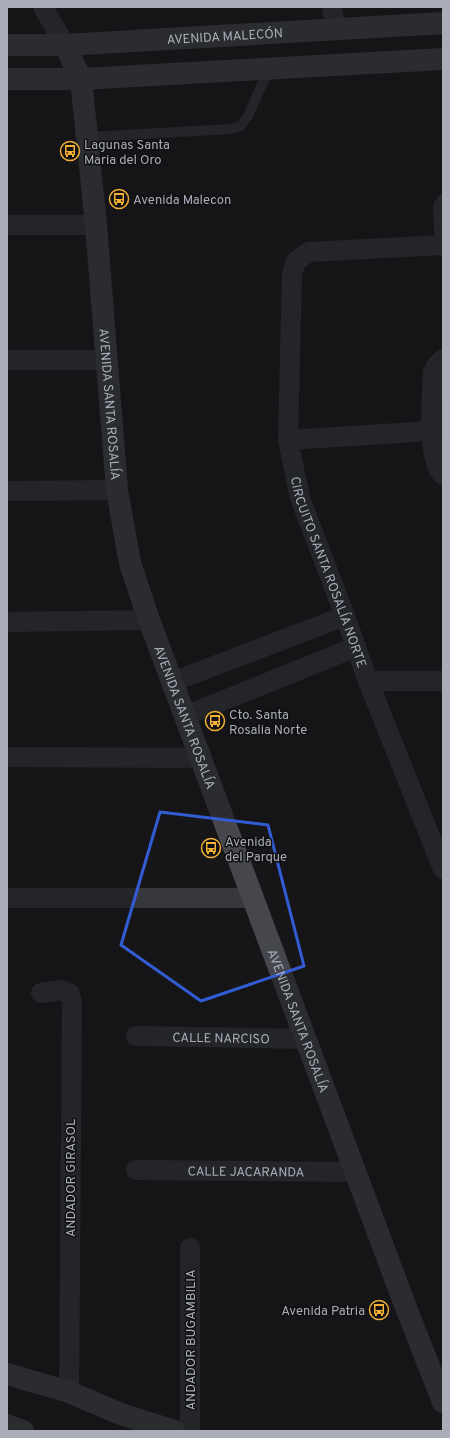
<svg xmlns="http://www.w3.org/2000/svg" width="450" height="1438" font-family="Overpass,sans-serif">
  <style>
    .lines { fill: none; stroke-linecap: round; stroke-linejoin: round }
    .lane { stroke: #37383d; stroke-width: 10 }
    .street { stroke: #37383d; stroke-width: 20 }
    .secondary { stroke: #45474d; stroke-width: 22 }
    .marked { fill: none; stroke: #325cd3; stroke-width: 3; stroke-linejoin: round }
    .labels { text-anchor: middle; stroke-width: 3; stroke-linejoin: round; paint-order: stroke }
    .street-label { font-size: 13px; fill: #a8adb8; stroke: #111113 }
    .poi-label { font-size: 13px; fill: #a8adb8; stroke: #111113; text-anchor: start }
  </style>
  <rect width="100%" height="100%" fill="#161618"/>
  <g class="lines">
    <g class="lane">
      <path d="M87 137 231 129 240 126 248 116 269 69"/>
      <path d="M440 246 438 208 439 204 443 199"/>
    </g>
    <g class="street">
      <path d="M43 7 65 45"/>
      <path d="M332 7 336 30"/>
      <path d="M7 225H96"/>
      <path id="s1" d="M443 245 309 252 296 261 292 274 288 440 300 498 345 616 368 681 443 869"/>
      <path d="M443 359 436 366 433 372C432 394 426 461 443 475"/>
      <path d="M7 360H107"/>
      <path d="M288 440 431 431"/>
      <path d="M7 491 117 490"/>
      <path d="M7 622 149 620"/>
      <path d="M368 681H443"/>
      <path d="M172 682 345 616"/>
      <path d="M185 716 356 647"/>
      <path d="M7 757 201 758"/>
      <path d="M7 898H253"/>
      <path d="M41 993 61 990 70 994 72 1004 69 1392"/>
      <path id="s2" d="M136 1036 306 1039"/>
      <path id="s3" d="M136 1170 355 1172"/>
      <path d="M190 1248V1431"/>
    </g>
    <g class="secondary">
      <path id="s4" d="M7 45H65L443 23"/>
      <path id="s5" d="M65 45 81 79 96 225 117 490 130 563 149 620 405 1305 443 1402"/>
      <path d="M7 79H81L443 59"/>
      <path d="M7 1374 69 1392 121 1414 174 1431"/>
      <path d="M7 1425 23 1431"/>
    </g>
  </g>
  <path d="M0 0H450V1438H0ZM160 812 268 825 304 966 201 1001 121 945Z" fill="#161618" fill-opacity=".55" fill-rule="evenodd"/>
  <path class="marked" d="M160 812 268 825 304 966 201 1001 121 945Z"/>
  <defs>
    <g id="bus-ring" transform="scale(1)"><circle r="9.5" fill="#111113" stroke="#f2b134" stroke-width="1.5"/><path d="M-5-6H5V4H4V6H2V4H-2V6H-4V4H-5ZM-3.5-4V0h7V-4ZM-3.5 1.2v1.5H-2V1.2ZM2 1.2v1.5H3.5V1.2Z" fill="#f2b134"/></g>
  </defs>
  <g fill-rule="evenodd">
    <use href="#bus-ring" x="70" y="151"/>
    <use href="#bus-ring" x="119" y="199"/>
    <use href="#bus-ring" x="215" y="721"/>
    <use href="#bus-ring" x="211" y="848"/>
    <use href="#bus-ring" x="379" y="1310"/>
  </g>
  <g class="labels">
    <g class="street-label">
      <text dy="5" stroke="none"><textPath href="#s4" startOffset="218">AVENIDA MALECÓN</textPath></text>
      <text dy="5" stroke="none"><textPath href="#s5" startOffset="364">AVENIDA SANTA ROSALÍA</textPath></text>
      <text dy="5" stroke="none"><textPath href="#s1" startOffset="468">CIRCUITO SANTA ROSALÍA NORTE</textPath></text>
      <text dy="5" stroke="none"><textPath href="#s5" startOffset="688">AVENIDA SANTA ROSALÍA</textPath></text>
      <text dy="5" stroke="none"><textPath href="#s5" startOffset="1012">AVENIDA SANTA ROSALÍA</textPath></text>
      <text dy="5" stroke="none"><textPath href="#s2" startOffset="85">CALLE NARCISO</textPath></text>
      <text dy="5" stroke="none"><textPath href="#s3" startOffset="110">CALLE JACARANDA</textPath></text>
      <text transform="translate(70 1178) rotate(-90)" y="5">ANDADOR GIRASOL</text>
      <text transform="translate(190 1340) rotate(-90)" y="5">ANDADOR BUGAMBILIA</text>
    </g>
    <g class="poi-label">
      <text x="84" y="149">Lagunas Santa<tspan x="84" dy="15">Maria del Oro</tspan></text>
      <text x="133" y="204">Avenida Malecon</text>
      <text x="229" y="719">Cto. Santa<tspan x="229" dy="15">Rosalia Norte</tspan></text>
      <text x="225" y="846">Avenida<tspan x="225" dy="15">del Parque</tspan></text>
      <text x="365" y="1315" text-anchor="end">Avenida Patria</text>
    </g>
  </g>
  <rect width="450" height="1438" fill="none" stroke="#a8adb8" stroke-width="16"/>
</svg>
